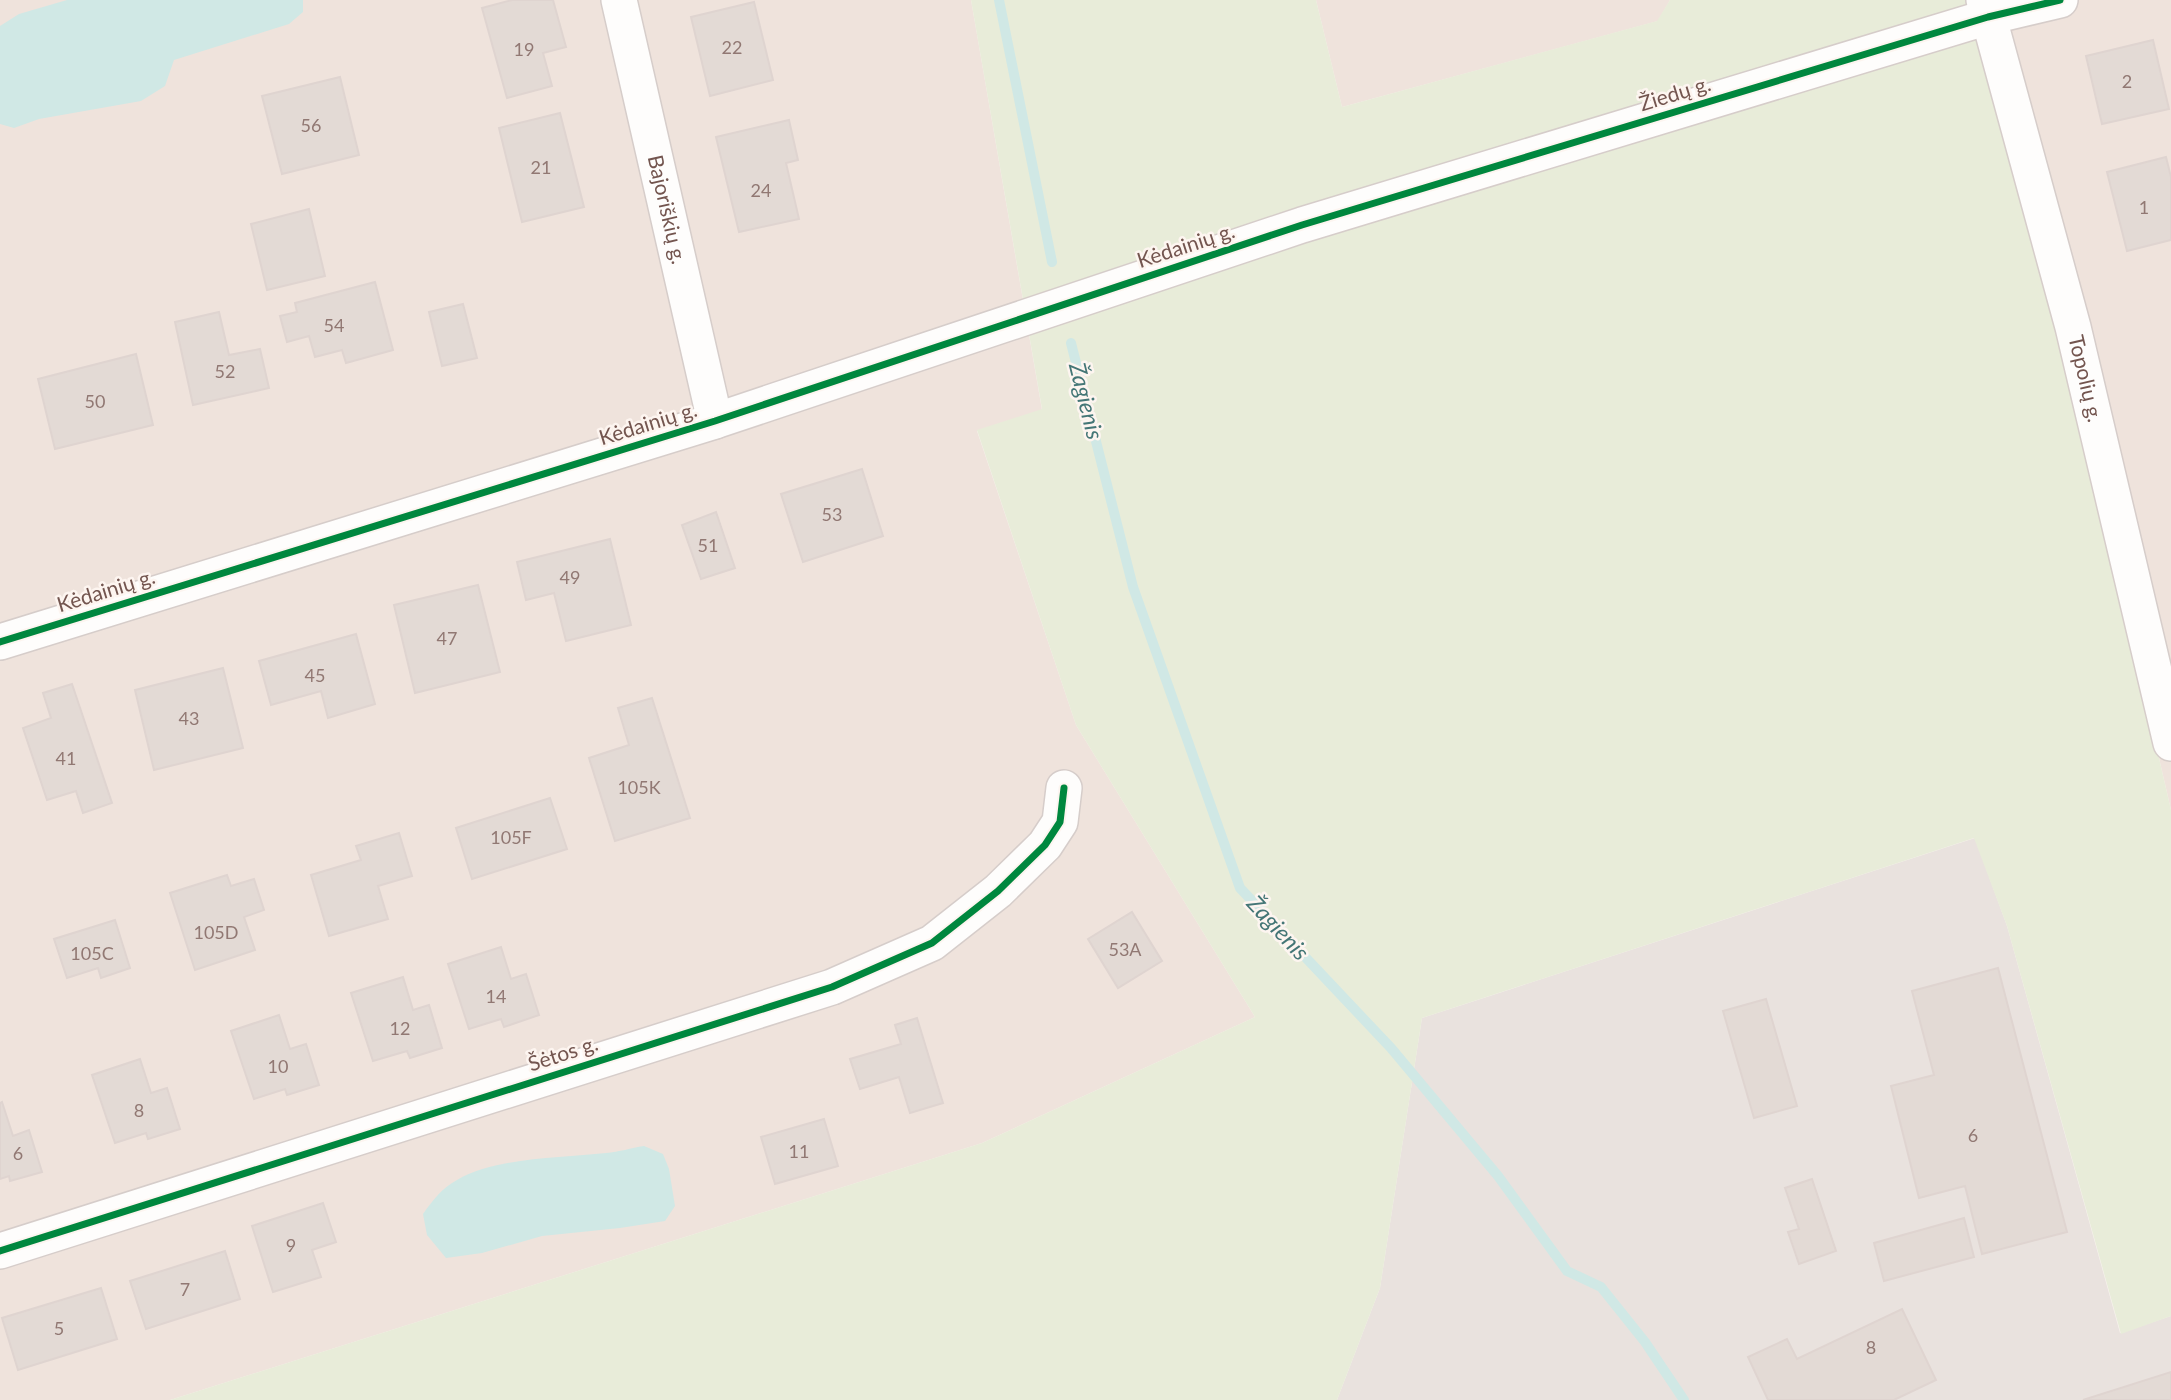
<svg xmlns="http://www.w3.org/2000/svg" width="2171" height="1400" font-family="Lato,sans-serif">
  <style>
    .residential { fill: #efe3dc }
    .industrial { fill: #e9e2de }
    .green { fill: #e8ecd9 }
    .water { fill: #d0e8e5 }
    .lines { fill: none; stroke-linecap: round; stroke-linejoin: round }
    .stream { stroke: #d0e8e5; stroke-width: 10 }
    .building { fill: #e3dad5; stroke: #dfd4d0; stroke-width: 2 }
    .minor-casing { stroke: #d6cdca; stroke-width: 38 }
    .minor { stroke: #fefdfc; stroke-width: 35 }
    .cycleway-casing { stroke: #fdf5f0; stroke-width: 11 }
    .cycleway { stroke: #00873e; stroke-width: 7 }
    .labels { text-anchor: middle; stroke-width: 5; stroke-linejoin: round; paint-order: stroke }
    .number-label { font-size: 18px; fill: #917873 }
    .street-label { font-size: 21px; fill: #73554f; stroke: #fdf5f0 }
    .water-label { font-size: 23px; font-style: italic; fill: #447676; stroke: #fdf5f0 }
  </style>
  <rect width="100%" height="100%" fill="#f7f2ed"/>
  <g class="residential">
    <path d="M0 0H971L1042 410 977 431 1076 725 1255 1017 982 1143 170 1400H0Z"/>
    <path d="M1316 0H1670L1658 21 1342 107Z"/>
    <path d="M2060 0H2171V810L1988 17Z"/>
  </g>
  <path class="industrial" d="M1975 838 2007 926 2120 1333 2171 1316V1400H1337L1380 1288 1422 1018Z"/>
  <path class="green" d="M971 0H1316L1342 107 1657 21 1670 0H1975L2058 322 2171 810V1316L2121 1334 2007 926 1974 838 1422 1018 1380 1288 1337 1400H170L982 1143 1255 1017 1076 725 977 430 1042 409Z"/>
  <g class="water">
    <path d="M67 0H303V12L289 24 174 60 165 86 141 101 39 119 14 128 0 124V26L19 14Z"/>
    <path d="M644 1146 663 1154 669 1169 675 1206 665 1221 620 1228 542 1236 482 1253 446 1258 427 1235 423 1214C433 1200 442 1188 457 1180 496 1157 561 1158 606 1153 619 1152 631 1148 644 1146Z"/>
  </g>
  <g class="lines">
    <g class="stream">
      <path d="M999 0 1052 262"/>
      <path d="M1071 343 1133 587 1240 888 1391 1048 1498 1176 1567 1271 1601 1287 1645 1342 1684 1400"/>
    </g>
  </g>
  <g class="building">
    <path d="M512 0H553L566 47 543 53 552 86 507 98 482 8Z"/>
    <path d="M754 2 773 80 710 96 691 17Z"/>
    <path d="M2153 40 2169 109 2102 124 2086 56Z"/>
    <path d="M340 77 359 155 282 174 262 96Z"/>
    <path d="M560 113 584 207 522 222 499 128Z"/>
    <path d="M789 120 798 160 786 163 799 219 739 232 716 137Z"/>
    <path d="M2166 157 2171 177V240L2127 251 2107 172Z"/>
    <path d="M309 209 325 276 267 290 251 224Z"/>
    <path d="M375 282 393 350 346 363 342 350 315 357 309 336 287 342 280 316 297 312 295 303Z"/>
    <path d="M463 304 477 358 442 366 429 312Z"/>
    <path d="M219 312 229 355 260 349 269 388 193 405 175 322Z"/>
    <path d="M136 354 153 425 55 449 38 379Z"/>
    <path d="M862 469 883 536 803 562 781 494Z"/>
    <path d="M716 512 735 568 701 579 682 525Z"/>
    <path d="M610 539 631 625 566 641 554 593 526 600 517 562Z"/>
    <path d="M478 585 500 672 415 693 394 605Z"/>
    <path d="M356 634 375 704 328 718 321 691 271 705 259 661Z"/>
    <path d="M223 668 243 748 154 770 135 690Z"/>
    <path d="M72 684 112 803 83 813 76 791 47 800 23 728 51 718 43 693Z"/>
    <path d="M652 698 690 818 615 841 589 758 629 745 618 708Z"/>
    <path d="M550 798 567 849 472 879 456 828Z"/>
    <path d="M399 833 412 876 378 886 388 919 329 936 311 875 361 860 356 846Z"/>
    <path d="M227 875 231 886 254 879 264 910 244 917 255 950 195 970 170 893Z"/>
    <path d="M1132 912 1162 961 1118 988 1088 939Z"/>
    <path d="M115 920 130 968 101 978 98 968 67 978 54 939Z"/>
    <path d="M501 947 511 979 526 974 539 1015 504 1027 501 1019 469 1029 448 964Z"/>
    <path d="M1998 968 2067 1232 1982 1254 1965 1186 1919 1198 1891 1086 1934 1075 1912 991Z"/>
    <path d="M403 977 413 1010 429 1005 442 1048 410 1058 407 1051 373 1061 351 993Z"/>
    <path d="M1766 999 1797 1106 1754 1118 1723 1011Z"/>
    <path d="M279 1015 290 1049 306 1044 319 1085 287 1095 285 1089 254 1099 231 1031Z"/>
    <path d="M917 1018 943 1103 910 1113 899 1077 860 1089 850 1059 901 1044 895 1025Z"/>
    <path d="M140 1059 151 1093 167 1088 180 1129 148 1139 146 1133 115 1143 92 1075Z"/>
    <path d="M2 1102 13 1136 29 1130 42 1172 10 1181 9 1176 0 1179V1103Z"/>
    <path d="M824 1119 838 1166 775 1184 761 1137Z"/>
    <path d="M1812 1179 1836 1251 1799 1264 1788 1232 1799 1229 1785 1188Z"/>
    <path d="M323 1203 336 1242 312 1250 321 1277 273 1292 252 1226Z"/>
    <path d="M1964 1218 1974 1257 1884 1281 1874 1243Z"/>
    <path d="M225 1251 240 1299 146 1329 130 1281Z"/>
    <path d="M101 1288 117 1339 18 1370 2 1318Z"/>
    <path d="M1902 1309 1936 1380 1894 1400H1768L1748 1357 1787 1339 1797 1359Z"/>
    <path d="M2171 1372V1400H2083Z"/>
  </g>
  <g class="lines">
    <g class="minor-casing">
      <g id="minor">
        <path id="s1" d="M619 0 715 421"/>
        <path id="s2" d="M1984 0 2073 327 2171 743"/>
        <path d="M0 642 715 421 1302 225 1988 17 2060 0"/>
        <path d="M0 1251 832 987 932 943 998 891 1045 845 1060 822 1064 788"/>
      </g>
    </g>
    <use href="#minor" class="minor"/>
    <g class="cycleway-casing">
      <g id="cycleway">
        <path d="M0 642 715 421 1302 225 1988 17 2060 0"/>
        <path d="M0 1251 832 987 932 943 998 891 1045 845 1060 822 1064 788"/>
      </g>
    </g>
    <use href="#cycleway" class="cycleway"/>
  </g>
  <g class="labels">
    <g class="number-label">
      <text x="732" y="54">22</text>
      <text x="524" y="56">19</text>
      <text x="2127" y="88">2</text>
      <text x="311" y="132">56</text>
      <text x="541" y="174">21</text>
      <text x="761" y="197">24</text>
      <text x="2144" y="214">1</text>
      <text x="334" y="332">54</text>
      <text x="225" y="378">52</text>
      <text x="95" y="408">50</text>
      <text x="832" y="521">53</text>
      <text x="708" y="552">51</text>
      <text x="570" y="584">49</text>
      <text x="447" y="645">47</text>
      <text x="315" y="682">45</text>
      <text x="189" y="725">43</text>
      <text x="66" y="765">41</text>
      <text x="639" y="794">105K</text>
      <text x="511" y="844">105F</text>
      <text x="216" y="939">105D</text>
      <text x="1125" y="956">53A</text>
      <text x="92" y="960">105C</text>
      <text x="496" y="1003">14</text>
      <text x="400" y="1035">12</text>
      <text x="278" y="1073">10</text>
      <text x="139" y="1117">8</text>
      <text x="1973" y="1142">6</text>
      <text x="799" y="1158">11</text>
      <text x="18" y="1160">6</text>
      <text x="291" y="1252">9</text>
      <text x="185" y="1296">7</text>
      <text x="59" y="1335">5</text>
      <text x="1871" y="1354">8</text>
    </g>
    <g class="street-label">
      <text transform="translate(1675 94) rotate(-17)" y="7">Žiedų g.</text>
      <text dy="7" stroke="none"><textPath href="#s1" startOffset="215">Bajoriškių g.</textPath></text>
      <text transform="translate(1186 246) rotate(-18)" y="7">Kėdainių g.</text>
      <text dy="7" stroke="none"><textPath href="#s2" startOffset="392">Topolių g.</textPath></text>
      <text transform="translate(648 424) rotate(-17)" y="7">Kėdainių g.</text>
      <text transform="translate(106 591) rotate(-17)" y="7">Kėdainių g.</text>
      <text transform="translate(563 1054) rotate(-18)" y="7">Šėtos g.</text>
    </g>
    <g class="water-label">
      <text transform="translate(1086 401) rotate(76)" y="8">Žagienis</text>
      <text transform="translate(1278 928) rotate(47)" y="8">Žagienis</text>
    </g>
  </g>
</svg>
